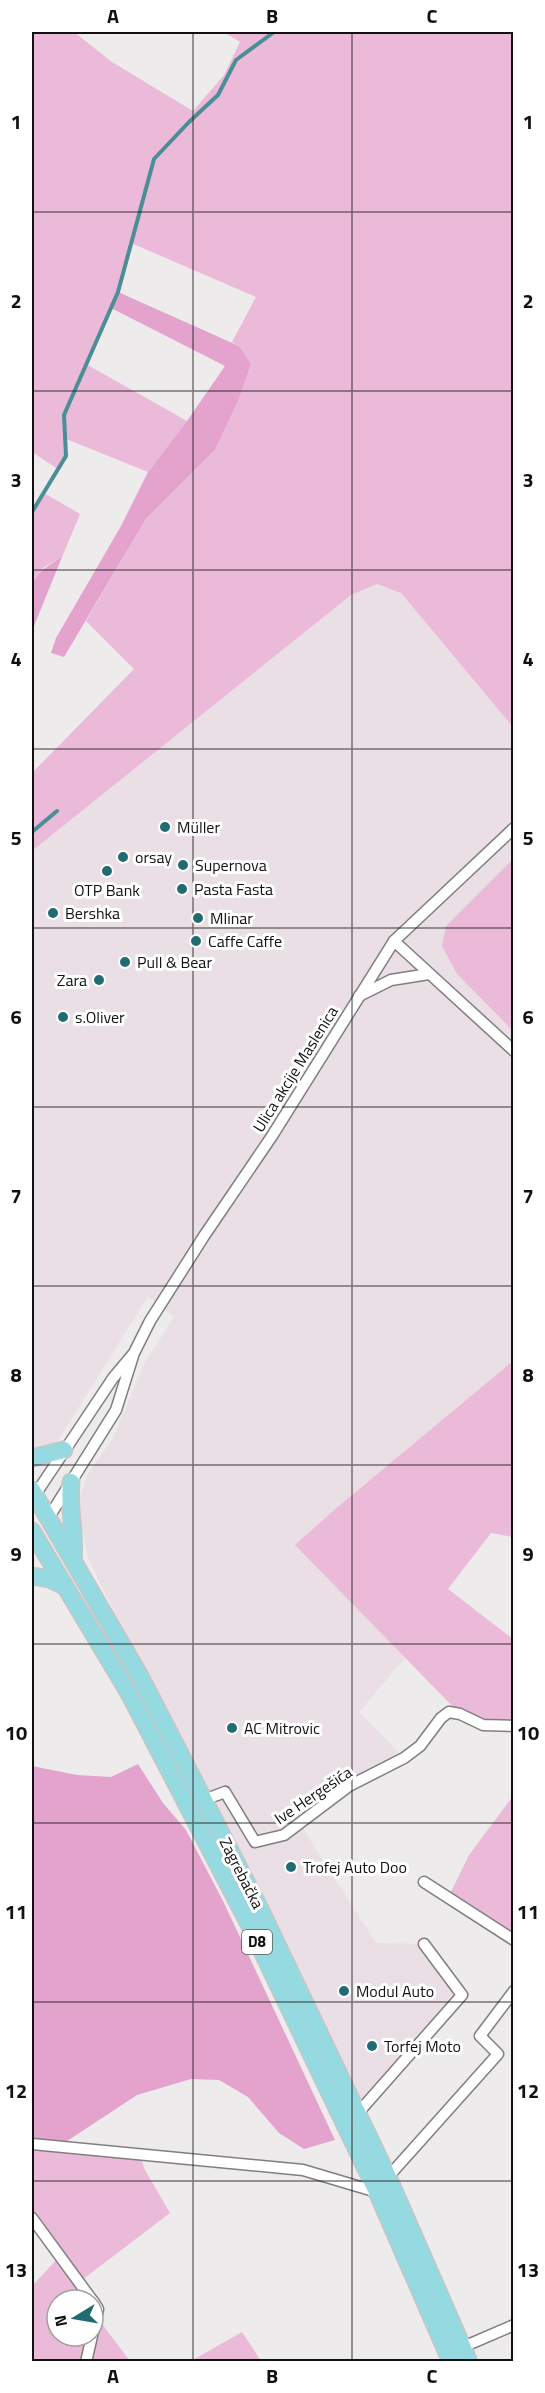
<svg xmlns="http://www.w3.org/2000/svg" width="545" height="2393" font-family="'Titillium Web',sans-serif">
  <style>
    .built { fill: #e9dfe5 }
    .green { fill: #ecbad9 }
    .forest { fill: #e3a3cc }
    .lines { fill: none; stroke-linecap: round; stroke-linejoin: round }
    .stream { stroke: #4b8e96; stroke-width: 4 }
    .minor-casing { stroke: #817e7f; stroke-width: 13 }
    .primary-casing { stroke: #c6c6c6; stroke-width: 19 }
    .minor { stroke: #fff; stroke-width: 10 }
    .primary { stroke: #95dae1; stroke-width: 16 }
    .grid { fill: none; stroke: #121112; stroke-width: 1.5; stroke-opacity: 0.55 }
    .poi-dot { fill: #216c73; stroke: #fff; stroke-width: 2 }
    .labels { text-anchor: middle; stroke-width: 6; stroke-linejoin: round; paint-order: stroke }
    .shield { fill: #fff; stroke: #595859; stroke-width: 1.5 }
    .shield-label { font-size: 15px; font-weight: bold; fill: #121112 }
    .poi-label { font-size: 16px; fill: #121112; stroke: #fff; text-anchor: start }
    .street-label { font-size: 16px; fill: #121112; stroke: #fff }
    .neatline { fill: none; stroke: #121112; stroke-width: 2 }
    .grid-label { font-size: 20px; text-anchor: middle; font-weight: bold; fill: #121112 }
  </style>
  <rect width="100%" height="100%" fill="#eeebec"/>
  <path class="built" d="M377 584 401 593 513 727V859L446 926 457 974 513 1031 514 1361 334 1510 296 1545 405 1658 359 1712 404 1758 349 1786 300 1824 376 1943 424 1944 462 1995 358 2113 88 1558 77 1504 88 1474 113 1438 144 1364 174 1317 148 1296 56 1444 42 1451 32 1450V851L351 595Z"/>
  <g class="green">
    <path d="M32 32H74L112 62 193 111 224 75 240 42 224 32H513V727L401 593 377 584 351 595 32 851V773L134 669 86 621 146 519 215 450 239 399 251 364 239 346 232 342 256 297 131 243 118 292 86 364 187 421 148 472 66 439V456L58 469 32 452Z"/>
    <path d="M44 493 80 514 62 557 44 567 32 582V512Z"/>
    <path d="M513 859V1031L457 974 442 946 446 926Z"/>
    <path d="M513 1361V1537L491 1533 448 1589 513 1639V1726L483 1725 460 1714 295 1545 334 1510Z"/>
    <path d="M513 1796V1940L448 1898 469 1855Z"/>
    <path d="M32 2144 139 2154 145 2170 170 2213 74 2286 84 2300H57V2336H93V2312L130 2361H32V2286L60 2256 32 2216Z"/>
    <path d="M242 2332 261 2361H191Z"/>
  </g>
  <g class="forest">
    <path d="M118 292 239 346 251 364 239 399 215 450 146 519 64 657 51 653 56 638 121 526 148 472 187 421 225 366 111 308Z"/>
    <path d="M62 557 32 631C31 589 22 580 62 557Z"/>
    <path d="M138 1764 163 1803 186 1830 224 1903 335 2140 304 2149 279 2133 248 2097 219 2080 191 2079 137 2095 58 2147 32 2144V1766L77 1775 111 1777Z"/>
  </g>
  <g class="lines">
    <g class="stream">
      <path d="M32 512 66 456 64 415 118 292 154 159 189 122 218 95 236 60 274 32"/>
      <path d="M32 832 57 811"/>
    </g>
    <g class="minor-casing">
      <g id="minor">
        <path d="M394 941 514 1051"/>
        <path d="M359 996 391 980 429 974"/>
        <path d="M35 1495 113 1378 134 1353 150 1321 204 1236 272 1136 394 941 514 828"/>
        <path d="M49 1517 116 1410 133 1356"/>
        <path d="M204 1800 225 1792 255 1842 284 1835 349 1786 404 1758 420 1746 441 1718 449 1712 460 1714 483 1725 514 1726"/>
        <path d="M424 1882 514 1940"/>
        <path d="M358 2113 462 1995 424 1944"/>
        <path d="M32 2144 303 2170 377 2192"/>
        <path d="M388 2177 498 2054 480 2036 514 1991"/>
        <path d="M32 2218 92 2300"/>
        <path d="M93 2301 98 2309 93 2332"/>
        <path d="M463 2347 514 2325"/>
        <path d="M86 2362 92 2336"/>
      </g>
    </g>
    <g class="primary-casing">
      <g id="primary">
        <path d="M32 1458 64 1450"/>
        <path d="M71 1482C68 1509 76 1534 73 1560"/>
        <path d="M32 1490 141 1678 261 1911 388 2177 469 2362"/>
        <path d="M32 1531 130 1695 250 1926 377 2192 451 2362"/>
        <path d="M32 1576 50 1579 64 1586"/>
      </g>
    </g>
    <use href="#minor" class="minor"/>
    <use href="#primary" class="primary"/>
  </g>
  <path class="grid" d="M193 32V2362M352 32V2362M32 212H514M32 391H514M32 570H514M32 749H514M32 928H514M32 1107H514M32 1286H514M32 1465H514M32 1644H514M32 1823H514M32 2002H514M32 2181H514"/>
  <g class="poi-dot">
    <circle cx="165" cy="827" r="6"/>
    <circle cx="123" cy="857" r="6"/>
    <circle cx="183" cy="865" r="6"/>
    <circle cx="107" cy="871" r="6"/>
    <circle cx="182" cy="889" r="6"/>
    <circle cx="53" cy="913" r="6"/>
    <circle cx="198" cy="918" r="6"/>
    <circle cx="196" cy="941" r="6"/>
    <circle cx="125" cy="962" r="6"/>
    <circle cx="99" cy="980" r="6"/>
    <circle cx="63" cy="1017" r="6"/>
    <circle cx="232" cy="1728" r="6"/>
    <circle cx="291" cy="1867" r="6"/>
    <circle cx="344" cy="1991" r="6"/>
    <circle cx="372" cy="2046" r="6"/>
  </g>
  <g class="labels">
    <rect class="shield" x="242" y="1930" width="30" height="24" rx="4.5"/>
    <g class="shield-label">
      <text x="257" y="1947">D8</text>
    </g>
    <g class="poi-label">
      <text x="177" y="833">Müller</text>
      <text x="135" y="863">orsay</text>
      <text x="195" y="871">Supernova</text>
      <text x="194" y="895">Pasta Fasta</text>
      <text x="107" y="896" text-anchor="middle">OTP Bank</text>
      <text x="65" y="919">Bershka</text>
      <text x="210" y="924">Mlinar</text>
      <text x="208" y="947">Caffe Caffe</text>
      <text x="137" y="968">Pull &amp; Bear</text>
      <text x="87" y="986" text-anchor="end">Zara</text>
      <text x="75" y="1023">s.Oliver</text>
      <text x="244" y="1734">AC Mitrovic</text>
      <text x="303" y="1873">Trofej Auto Doo</text>
      <text x="356" y="1997">Modul Auto</text>
      <text x="384" y="2052">Torfej Moto</text>
    </g>
    <g class="street-label">
      <text transform="translate(295 1069) rotate(-58)" y="6">Ulica akcije Maslenica</text>
      <text transform="translate(313 1795) rotate(-34)" y="6">Ive Hergešića</text>
      <text transform="translate(242 1873) rotate(63)" y="6">Zagrebačka</text>
    </g>
  </g>
  <rect width="545" height="2393" fill="none" stroke="#ffffff" stroke-width="66"/>
  <g transform="translate(75 2318) rotate(259)"><circle r="28" fill="#ffffff" stroke="#a0a0a0" stroke-width="1.5"/>
  <path d="M0-4.5L10 22L0 15L-10 22Z" fill="#216c73"/>
  <text y="-9" font-size="16" font-weight="bold" text-anchor="middle" fill="#121112">N</text>
  </g>
  <rect x="33" y="33" width="479" height="2327" class="neatline"/>
  <g class="grid-label">
    <text x="113" y="23">A</text>
    <text x="272" y="23">B</text>
    <text x="432" y="23">C</text>
    <text x="16" y="129">1</text>
    <text x="528" y="129">1</text>
    <text x="16" y="308">2</text>
    <text x="528" y="308">2</text>
    <text x="16" y="487">3</text>
    <text x="528" y="487">3</text>
    <text x="16" y="666">4</text>
    <text x="528" y="666">4</text>
    <text x="16" y="845">5</text>
    <text x="528" y="845">5</text>
    <text x="16" y="1024">6</text>
    <text x="528" y="1024">6</text>
    <text x="16" y="1203">7</text>
    <text x="528" y="1203">7</text>
    <text x="16" y="1382">8</text>
    <text x="528" y="1382">8</text>
    <text x="16" y="1561">9</text>
    <text x="528" y="1561">9</text>
    <text x="16" y="1740">10</text>
    <text x="528" y="1740">10</text>
    <text x="16" y="1919">11</text>
    <text x="528" y="1919">11</text>
    <text x="16" y="2098">12</text>
    <text x="528" y="2098">12</text>
    <text x="16" y="2277">13</text>
    <text x="528" y="2277">13</text>
    <text x="113" y="2383">A</text>
    <text x="272" y="2383">B</text>
    <text x="432" y="2383">C</text>
  </g>
</svg>
